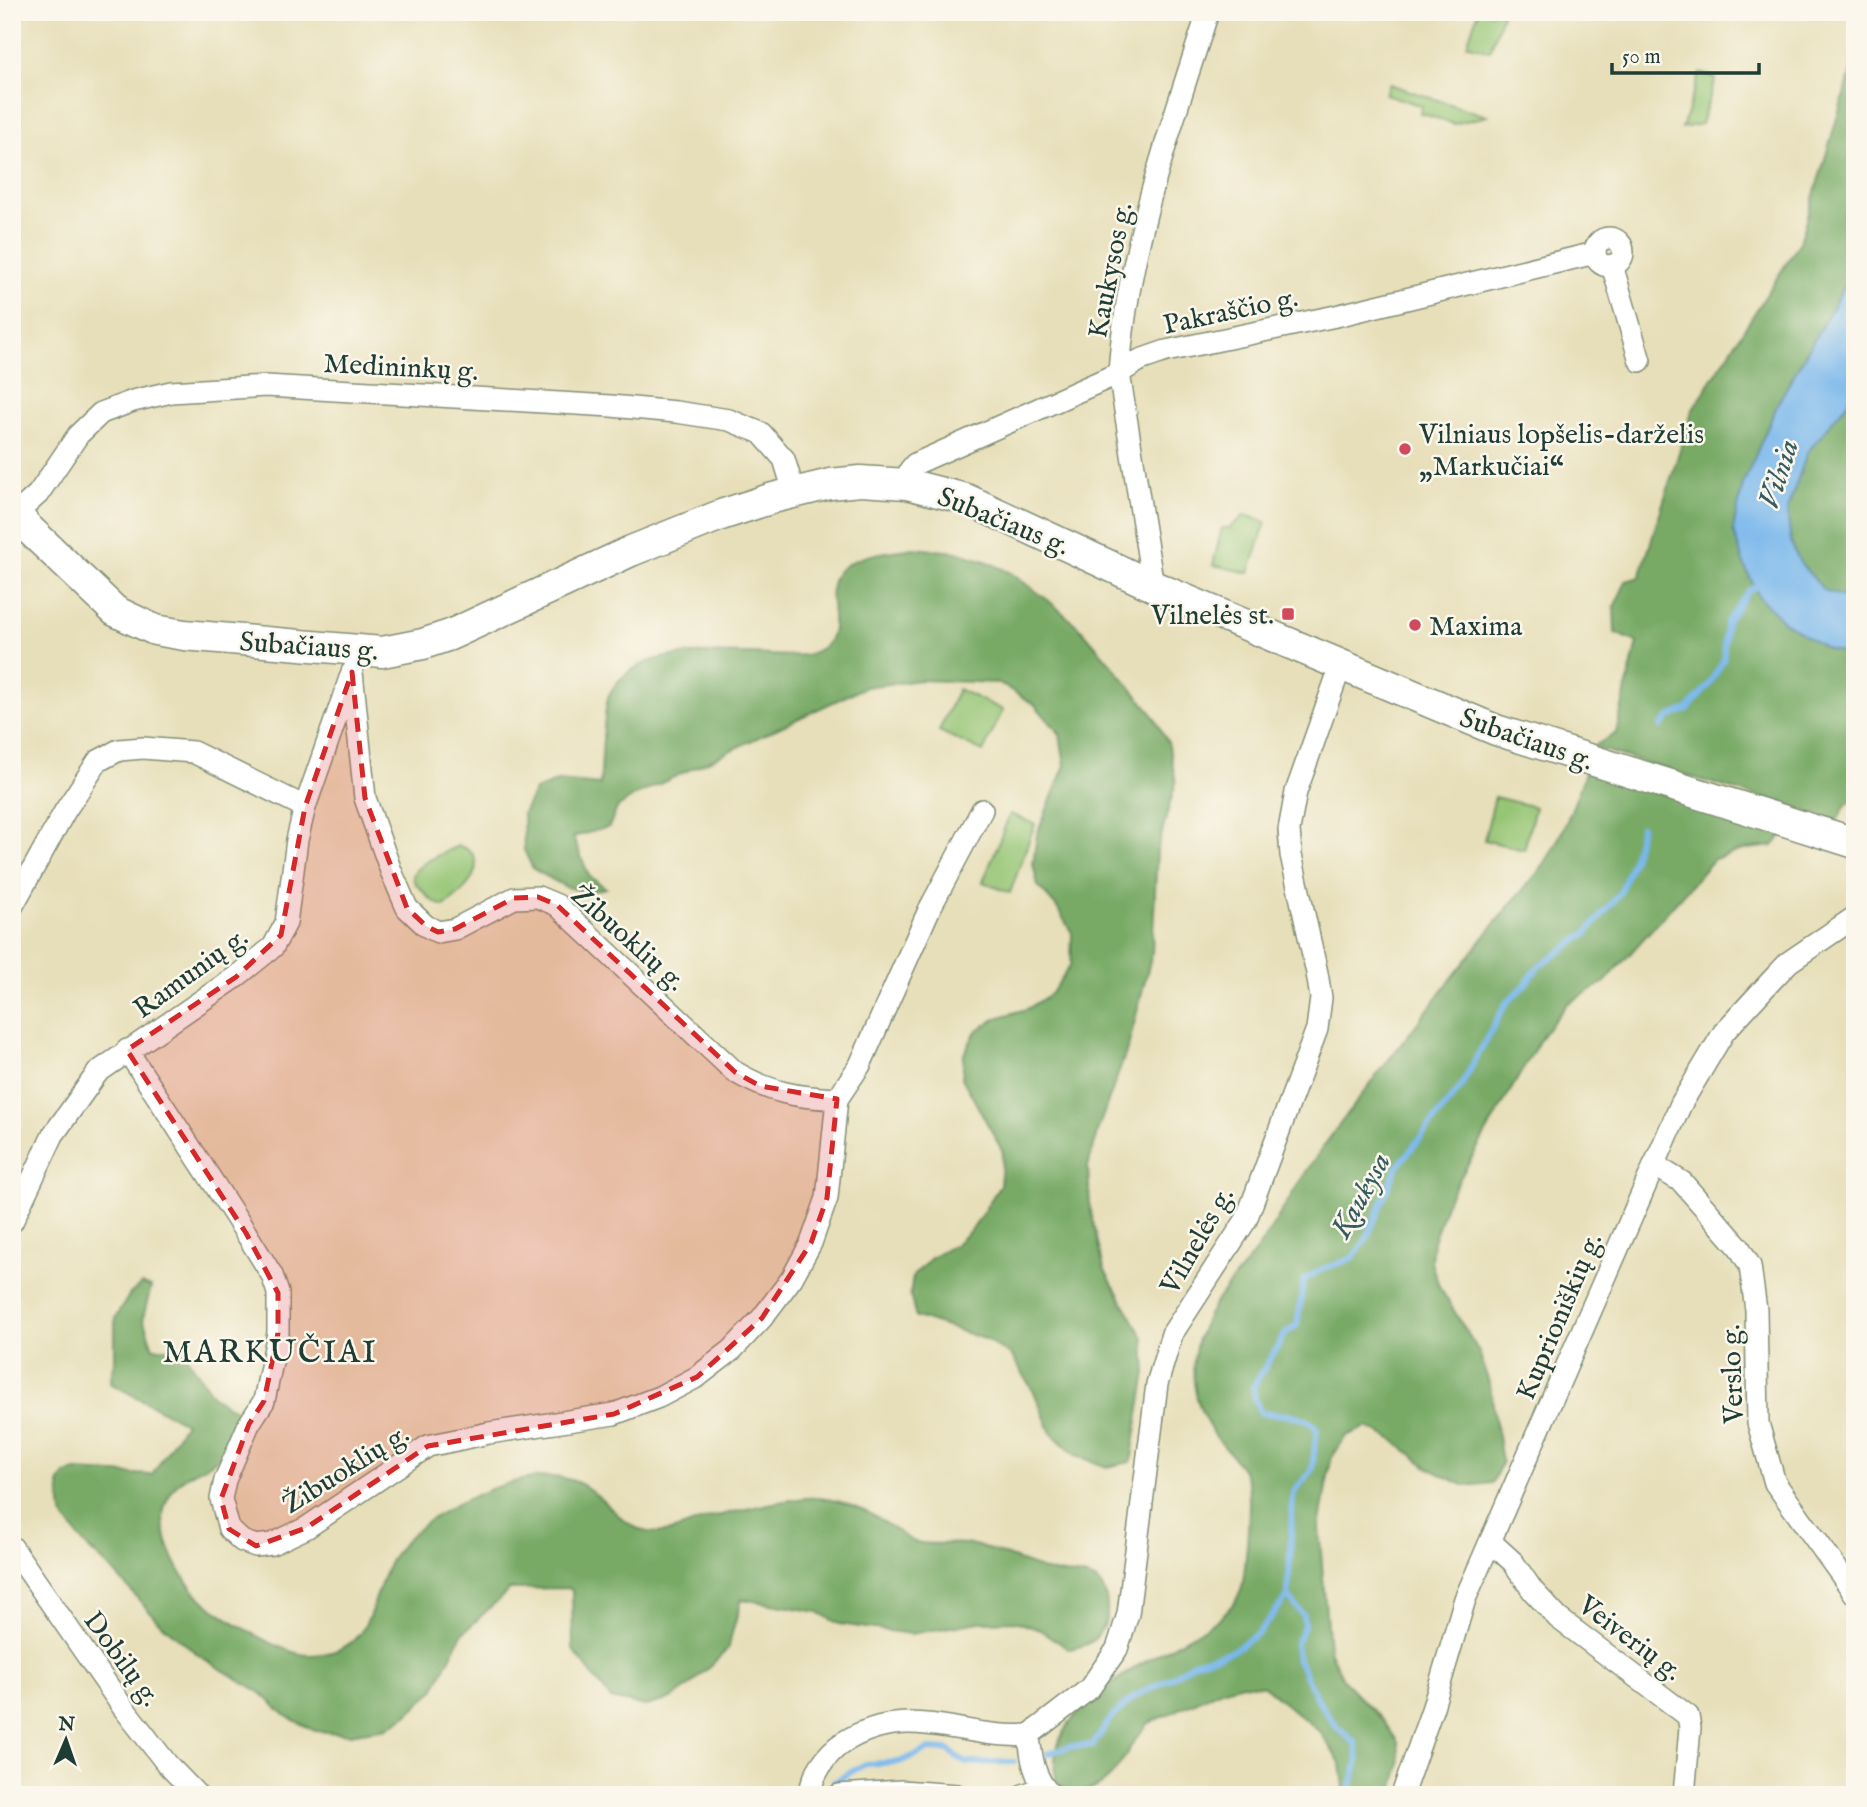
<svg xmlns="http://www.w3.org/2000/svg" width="1867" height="1807" font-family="'IM FELL English',serif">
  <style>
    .green { fill: #96c574; stroke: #5a8154; stroke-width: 2 }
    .forest { fill: #78aa66; stroke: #4c744d; stroke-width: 2 }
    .water { fill: #79b7ec; stroke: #4c7a90; stroke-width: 2 }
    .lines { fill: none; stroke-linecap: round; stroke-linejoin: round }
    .stream { stroke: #79b7ec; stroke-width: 6 }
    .street-casing { stroke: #838e76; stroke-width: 24 }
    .secondary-casing { stroke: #838e76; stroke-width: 33 }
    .street { stroke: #fff; stroke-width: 21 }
    .secondary { stroke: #fff; stroke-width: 30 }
    .marked { fill: #d62828; fill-opacity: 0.2; stroke: #d62828; stroke-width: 5; stroke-dasharray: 14 9; stroke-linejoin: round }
    .poi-dot { fill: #d1495b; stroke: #fbf7ec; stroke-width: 2.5 }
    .labels { text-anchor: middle; stroke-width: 5; stroke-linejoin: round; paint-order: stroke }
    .street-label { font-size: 28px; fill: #1f3d34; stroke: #fbf7ec }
    .poi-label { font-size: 28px; fill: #1f3d34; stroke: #fbf7ec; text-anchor: start }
    .water-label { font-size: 30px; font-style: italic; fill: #365c62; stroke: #fbf7ec }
    .quarter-label { font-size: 32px; letter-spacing: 2px; fill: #1f3d34; stroke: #fbf7ec }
  </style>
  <rect width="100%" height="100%" fill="#fbf7ec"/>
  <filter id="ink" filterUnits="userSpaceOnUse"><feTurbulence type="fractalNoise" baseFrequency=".0143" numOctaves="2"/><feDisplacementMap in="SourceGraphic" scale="14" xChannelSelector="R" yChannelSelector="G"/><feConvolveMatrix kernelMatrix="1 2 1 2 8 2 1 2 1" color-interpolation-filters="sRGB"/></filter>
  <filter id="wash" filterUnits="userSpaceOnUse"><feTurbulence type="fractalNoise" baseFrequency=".00686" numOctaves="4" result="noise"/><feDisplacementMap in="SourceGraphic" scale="28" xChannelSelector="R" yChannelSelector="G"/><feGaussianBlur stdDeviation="1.57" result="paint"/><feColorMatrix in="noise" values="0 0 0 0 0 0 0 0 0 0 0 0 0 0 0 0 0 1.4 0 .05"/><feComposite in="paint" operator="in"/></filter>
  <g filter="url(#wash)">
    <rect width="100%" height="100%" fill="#e7dfb9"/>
    <g class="green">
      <path d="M1478 12H1503L1490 51 1467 44Z"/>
      <path d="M1700 73 1716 78 1701 124 1682 128Z"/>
      <path d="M1389 84 1487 116 1454 124 1420 113 1422 106 1385 94Z"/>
      <path d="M1245 515 1266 522 1249 573 1213 565 1222 528H1230Z"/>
      <path d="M958 689 1003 710 983 752 939 731Z"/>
      <path d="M1495 797 1535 807 1524 850 1484 840Z"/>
      <path d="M1010 814 1035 824 1010 893 983 882Z"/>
      <path d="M458 846C464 847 469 849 473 855 484 874 459 896 444 906 433 903 429 898 422 890 418 887 413 882 413 876 414 864 449 850 458 846Z"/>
    </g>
    <g class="forest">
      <path d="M1855 58V268L1779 401 1743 484 1733 530 1743 562 1759 597 1785 622 1826 648 1855 656V801L1847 803 1837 821 1593 747 1616 733 1637 642 1615 633 1614 608 1626 581 1640 577 1692 411 1800 242Z"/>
      <path d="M1855 393V601L1824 590 1800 563 1791 543 1787 510 1807 453Z"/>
      <path d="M913 548 957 552 988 562 1011 573 1048 600 1082 630 1150 710 1168 742 1176 782 1157 851 1152 953 1128 1047 1098 1129 1088 1167 1090 1207 1104 1269 1144 1339 1146 1373 1131 1462 1107 1467 1075 1455 1051 1433 1035 1394 1012 1356 985 1339 916 1317 910 1295 913 1276 931 1258 956 1244 974 1227 1000 1185 1003 1152 962 1078 964 1054 976 1031 997 1018 1029 1008 1052 993 1071 964 1072 933 1056 906 1038 886 1033 864 1037 834 1065 765 1060 734 1035 705 999 683 920 680 865 687 636 795 617 808 609 827 573 837 589 876 606 888 587 892 566 887 533 869 524 850 523 813 535 790 559 781 600 785C602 767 603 707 609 695 634 646 705 654 750 654 764 654 797 658 809 654 860 638 809 587 846 565 864 553 892 552 913 548Z"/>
      <path d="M1586 770 1784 832 1773 846 1747 849 1714 859 1605 982 1567 1004 1542 1036 1448 1199 1433 1241 1431 1262 1439 1286 1479 1352 1490 1386 1502 1462 1492 1483 1465 1486 1430 1469 1392 1439 1367 1427 1346 1436 1331 1459 1319 1527 1329 1650 1344 1681 1384 1722 1398 1742 1400 1764 1392 1795H1341L1344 1787 1341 1764 1320 1732 1264 1686 1242 1684 1221 1690 1149 1723C1125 1744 1120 1785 1084 1791 1045 1798 1052 1752 1064 1731 1084 1697 1136 1666 1171 1647 1196 1632 1226 1621 1240 1593 1246 1579 1251 1499 1248 1483 1244 1466 1228 1452 1217 1438 1193 1407 1186 1366 1202 1328 1215 1295 1241 1273 1261 1244 1280 1216 1296 1185 1316 1157 1357 1099 1402 1044 1445 987 1466 960 1487 933 1509 906 1520 892 1534 879 1544 864 1563 835 1575 802 1586 770Z"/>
      <path d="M142 1284 151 1287 143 1318 153 1348H181L213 1396 240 1413V1433C233 1441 226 1452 217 1459 197 1474 181 1471 167 1500 154 1527 177 1572 195 1592 213 1613 284 1656 311 1655 373 1653 368 1606 390 1562 399 1543 420 1526 438 1515 475 1492 549 1459 589 1489 607 1503 625 1527 648 1532 672 1536 691 1522 713 1517 742 1510 775 1501 805 1498 834 1496 863 1508 887 1524 895 1529 906 1539 915 1542 932 1546 952 1542 969 1544 988 1547 1008 1557 1026 1563 1034 1566 1043 1571 1051 1572 1078 1578 1104 1569 1107 1605 1107 1613 1108 1617 1104 1624 1096 1642 1088 1646 1069 1649L1040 1630 1015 1621 979 1622 911 1634 839 1624 818 1612 742 1599 727 1650 688 1687 671 1699 646 1706 611 1699 573 1650 572 1590 568 1588 510 1589 462 1634 434 1690 407 1715 387 1728 349 1734 315 1731 286 1716 261 1693 201 1657 158 1621 113 1571 84 1544 62 1514 59 1484 65 1474 76 1471 152 1475 185 1423 110 1383 115 1358V1318L130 1294Z"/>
    </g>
    <path class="water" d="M1855 268V393L1807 453 1787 510 1791 543 1800 563 1824 590 1855 601V656L1826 648 1784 622 1759 597 1743 562 1733 530 1743 484 1779 401Z"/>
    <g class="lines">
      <g class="stream">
        <path d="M1661 726 1669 717 1688 709 1708 686 1723 661 1726 623 1749 590 1760 584"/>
        <path d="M1047 1754 1071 1746 1093 1745 1112 1717 1134 1697 1171 1678 1194 1662 1232 1651 1258 1633 1288 1596"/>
        <path d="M834 1782 865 1764 899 1762 930 1749 948 1750 966 1763 1014 1762"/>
        <path d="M1348 1795 1358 1761 1356 1744 1337 1727 1317 1699 1298 1660 1296 1643 1304 1626 1303 1615 1288 1596 1293 1493 1312 1469 1317 1429C1303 1411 1281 1416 1261 1413L1255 1400 1253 1387 1285 1334 1297 1325 1304 1280 1322 1269 1351 1259 1366 1240 1397 1167 1460 1088 1506 1003 1524 986 1539 966 1586 934 1620 893 1633 859 1641 827"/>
      </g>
    </g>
  </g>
  <g filter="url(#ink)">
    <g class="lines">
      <g class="street-casing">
        <g id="street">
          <circle cx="1609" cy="252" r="14"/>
          <path d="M1612 265 1640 361"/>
          <path d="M907 484 910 470 915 464 1119 373 1140 360 1166 351 1336 316 1595 253"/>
          <path d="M16 514 38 494 78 435 101 413 133 401 171 392 266 386 611 406 676 412 729 420 761 433 784 459 794 492"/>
          <path d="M1153 586 1119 373C1127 249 1170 130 1208 12"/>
          <path d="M12 907 65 811 98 761 119 750 143 748 193 752 305 807"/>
          <path d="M127 1050 246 1233 272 1275 278 1293V1333L264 1401 249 1424 225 1480 221 1499 229 1529 242 1541 256 1546 272 1544 306 1528 428 1446 489 1433 614 1414 659 1397 697 1377 732 1350 762 1318 792 1278 811 1243 827 1198 837 1099C796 1097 771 1093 735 1072L557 905 538 897 514 898 455 929 438 932 426 926 407 908 391 871 365 798 352 672"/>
          <path d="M837 1099 860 1065 929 910 982 810"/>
          <path d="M1654 1165 1682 1182 1739 1247 1750 1266 1756 1310 1758 1423 1775 1483 1855 1594"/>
          <path d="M12 1222 53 1135 98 1072 236 977 273 947 286 923 297 840 305 807 350 678"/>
          <path d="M1491 1542 1513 1562 1533 1591 1558 1618 1688 1716 1690 1728 1684 1795"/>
          <path d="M12 1547 122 1706 167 1764 197 1795"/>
          <path d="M809 1795C813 1774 826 1753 844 1742 908 1701 962 1740 1029 1735"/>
          <path d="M839 1795 901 1791 957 1795"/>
          <path d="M1023 1795 1043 1788"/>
          <path d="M1051 1795C1034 1779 1031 1757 1029 1735L1089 1689 1117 1649 1128 1614 1157 1384 1172 1334 1246 1220 1317 1029 1321 998 1317 973 1291 855 1289 830 1296 792 1341 665"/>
          <path d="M1402 1795 1433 1707 1465 1599 1681 1104 1724 1032 1771 981 1789 962 1855 917"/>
        </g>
      </g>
      <g class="secondary-casing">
        <path id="secondary" d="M12 510 29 529 115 611 155 630 184 635 382 652 423 644 450 635 631 551 721 515 773 498 830 484 860 481 907 484 966 499 1153 586 1496 730 1855 843"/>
      </g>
      <use href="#street" class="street"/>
      <use href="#secondary" class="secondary"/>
    </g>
  </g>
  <path class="marked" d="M352 672 365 798 407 908 426 926 438 932 455 929 514 898 538 897 557 905 735 1072 760 1086 837 1099 827 1198 811 1243 762 1318 697 1377 614 1414 428 1446 306 1528 256 1546 229 1529 221 1499 249 1424 264 1401 278 1333V1293L246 1233 127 1050 236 977 281 935 305 807Z"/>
  <g class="poi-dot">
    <circle cx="1405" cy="449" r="7"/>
    <rect x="1281" y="607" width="14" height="14" rx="3.5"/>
    <circle cx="1415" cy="625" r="7"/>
  </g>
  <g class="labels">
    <g class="street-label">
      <text transform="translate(1109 270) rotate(-79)" y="10">Kaukysos g.</text>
      <text transform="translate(1230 310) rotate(-12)" y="10">Pakraščio g.</text>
      <text transform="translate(401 366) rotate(3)" y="10">Medininkų g.</text>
      <text transform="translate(1004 520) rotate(22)" y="10">Subačiaus g.</text>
      <text transform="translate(309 645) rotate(4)" y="10">Subačiaus g.</text>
      <text transform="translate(1527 738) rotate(19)" y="10">Subačiaus g.</text>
      <text transform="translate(629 937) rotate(42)" y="10">Žibuoklių g.</text>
      <text transform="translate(190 972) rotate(-36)" y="10">Ramunių g.</text>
      <text transform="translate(1196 1240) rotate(-60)" y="10">Vilnelės g.</text>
      <text transform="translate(1558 1316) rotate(-67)" y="10">Kuprioniškių g.</text>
      <text transform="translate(1731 1374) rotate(-92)" y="10">Verslo g.</text>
      <text transform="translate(345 1468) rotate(-32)" y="10">Žibuoklių g.</text>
      <text transform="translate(1631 1637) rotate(37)" y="10">Veiverių g.</text>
      <text transform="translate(123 1658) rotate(54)" y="10">Dobilų g.</text>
    </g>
    <g class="poi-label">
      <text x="1419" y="443">Vilniaus lopšelis-darželis<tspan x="1419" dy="32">„Markučiai“</tspan></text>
      <text x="1274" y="624" text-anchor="end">Vilnelės st.</text>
      <text x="1429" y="635">Maxima</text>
    </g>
    <g class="water-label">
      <text transform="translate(1778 474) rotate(-72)" y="10">Vilnia</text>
      <text transform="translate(1360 1195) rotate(-61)" y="10">Kaukysa</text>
    </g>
    <g class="quarter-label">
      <text x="270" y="1362">MARKUČIAI</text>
    </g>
  </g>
  <rect width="1867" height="1807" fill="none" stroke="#fbf7ec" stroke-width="42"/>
  <g transform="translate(66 1740) rotate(2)" stroke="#fbf7ec" stroke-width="5" paint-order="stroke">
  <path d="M0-5L12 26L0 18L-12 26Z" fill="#1f3d34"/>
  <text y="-10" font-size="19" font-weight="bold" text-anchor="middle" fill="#1f3d34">N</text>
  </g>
  <path d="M1612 63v10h147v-10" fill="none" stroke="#1f3d34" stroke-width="3.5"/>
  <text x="1622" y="63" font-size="21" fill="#1f3d34" stroke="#fbf7ec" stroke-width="5" paint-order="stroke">50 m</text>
</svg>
